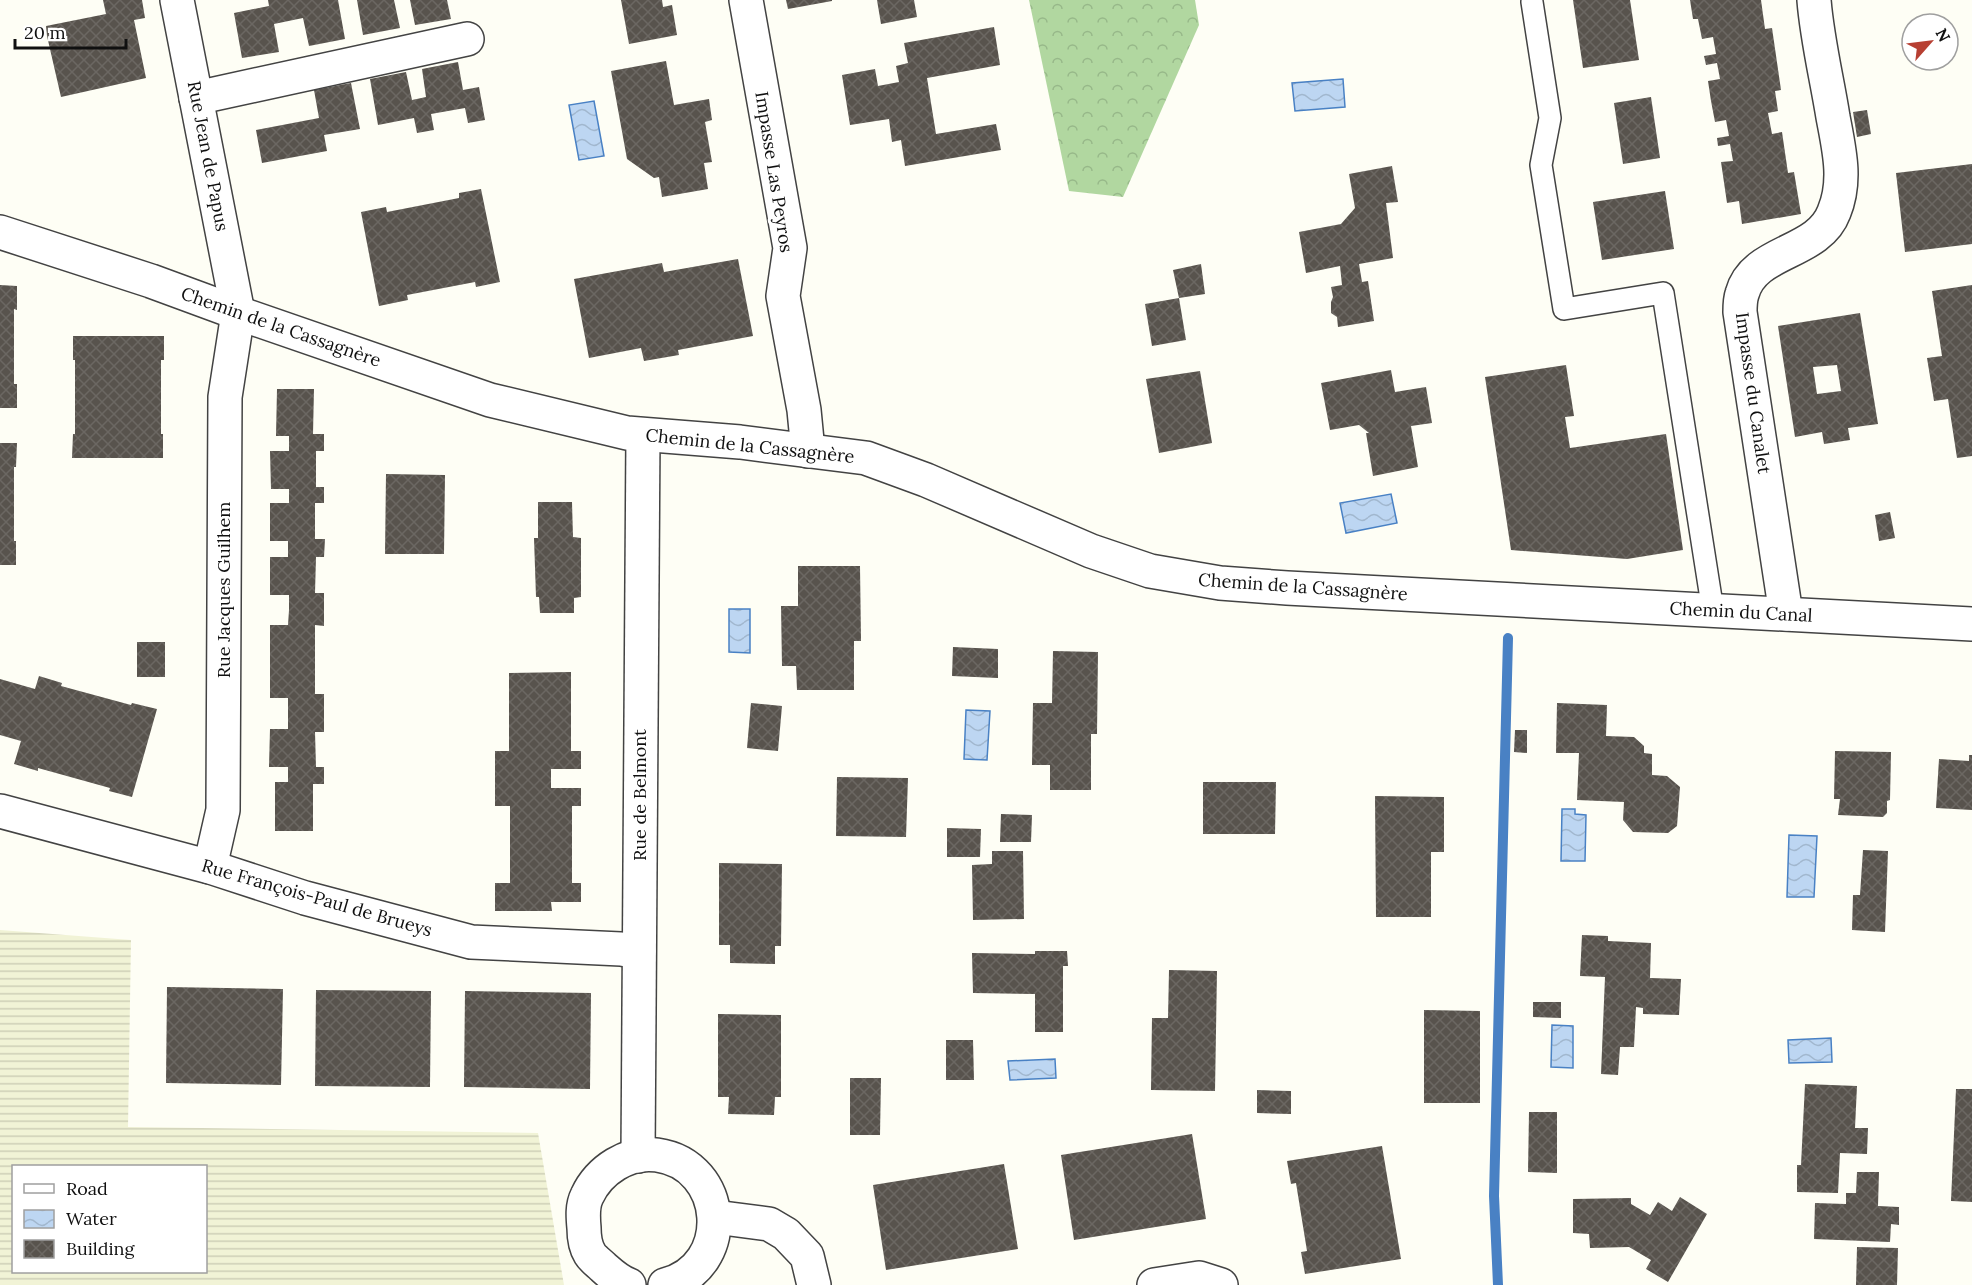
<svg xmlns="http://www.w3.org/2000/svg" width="1972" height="1285" font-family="Lora,serif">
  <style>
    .farmland { fill: url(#farmland-rules); fill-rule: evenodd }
    .forest { fill: url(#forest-crowns) }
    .water { fill: url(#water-waves); stroke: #4981c4; stroke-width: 1.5 }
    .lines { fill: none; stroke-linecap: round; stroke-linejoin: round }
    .stream { stroke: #4981c4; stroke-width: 10 }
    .building { fill: url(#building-cross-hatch); fill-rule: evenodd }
    .service-casing { stroke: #434343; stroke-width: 24 }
    .minor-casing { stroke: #434343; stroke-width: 36 }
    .service { stroke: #fff; stroke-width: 21 }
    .minor { stroke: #fff; stroke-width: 33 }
    .labels { text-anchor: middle; stroke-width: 6; stroke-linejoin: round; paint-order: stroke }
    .street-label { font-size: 18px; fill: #101010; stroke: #fff }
  </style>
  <defs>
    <pattern id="farmland-rules" width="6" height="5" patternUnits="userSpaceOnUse" patternTransform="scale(1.5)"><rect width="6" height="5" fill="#f1f3d6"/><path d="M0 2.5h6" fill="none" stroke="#cecfb7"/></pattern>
    <pattern id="forest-crowns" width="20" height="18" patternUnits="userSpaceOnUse" patternTransform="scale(1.5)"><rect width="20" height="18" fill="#b1d7a0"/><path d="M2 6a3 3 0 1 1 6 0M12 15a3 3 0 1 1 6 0" fill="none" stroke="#97b889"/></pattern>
    <pattern id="water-waves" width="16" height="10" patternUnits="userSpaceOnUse" patternTransform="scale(1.5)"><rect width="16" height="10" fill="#bdd6f2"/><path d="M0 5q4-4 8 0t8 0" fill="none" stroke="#a1b7ce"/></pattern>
    <pattern id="building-cross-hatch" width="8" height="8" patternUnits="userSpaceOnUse" patternTransform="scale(1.5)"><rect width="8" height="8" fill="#58534d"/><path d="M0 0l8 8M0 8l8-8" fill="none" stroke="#6b6762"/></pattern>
  </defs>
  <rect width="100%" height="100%" fill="#fefef5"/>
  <path class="farmland" d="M0 930 131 940 128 1127 538 1133 564 1285H0ZM14 1166H206V1272H14Z"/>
  <path class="forest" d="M1029 0H1195L1199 25 1123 197 1069 191Z"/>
  <g class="water">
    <path d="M1343 79 1345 107 1295 111 1292 83Z"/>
    <path d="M594 101 604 156 579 160 569 105Z"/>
    <path d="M1391 494 1397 523 1346 533 1340 503Z"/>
    <path d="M729 609H750V653L729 652Z"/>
    <path d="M966 710 990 711 987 760 964 759Z"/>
    <path d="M1562 809H1575V814L1586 815 1585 861H1561Z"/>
    <path d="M1789 835 1817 836 1814 897H1787Z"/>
    <path d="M1552 1025 1573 1026V1068L1551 1067Z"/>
    <path d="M1831 1038 1832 1062 1789 1063 1788 1040Z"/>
    <path d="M1055 1059 1056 1078 1010 1080 1008 1061Z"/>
  </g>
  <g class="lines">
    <path class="stream" d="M1498 1285 1494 1196 1508 638"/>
  </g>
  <g class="building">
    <path d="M103 0H142L145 18 134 20 146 78 61 97 47 36 46 26 106 14Z"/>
    <path d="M268 0H338L345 39 309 46 303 18 274 24 279 52 242 58 234 13 269 6Z"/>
    <path d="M357 0H394L400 28 363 35Z"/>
    <path d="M410 0H447L451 19 415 25Z"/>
    <path d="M621 0H662L663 7 672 5 677 35 629 44Z"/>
    <path d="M786 0H832V1L788 9Z"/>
    <path d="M877 0H914L917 17 881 24Z"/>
    <path d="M1573 0H1630L1639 60 1583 68Z"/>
    <path d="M1690 0H1761L1765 29 1772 28 1781 90 1775 91 1778 111 1768 113 1772 134 1782 132 1788 173 1794 172 1801 214 1742 224 1739 201 1727 203 1721 162 1733 161 1730 144 1718 146 1717 138 1729 136 1726 120 1715 122 1711 101 1708 81 1720 79 1717 63 1706 65 1704 56 1716 54 1713 37 1702 39 1698 19H1693Z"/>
    <path d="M994 27 1000 65 927 78 936 134 996 124 1001 150 905 166 901 140 892 142 889 119 850 125 842 75 875 69 878 86 899 82 896 66 908 63 904 43Z"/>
    <path d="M666 61 674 105 709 99 712 120 705 122 712 162 704 163 708 189 662 197 659 177 654 178 627 159 611 71Z"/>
    <path d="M458 62 463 90 479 87 485 120 468 123 465 108 431 114 434 130 417 133 414 118 378 125 370 79 406 72 412 100 426 97 422 69Z"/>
    <path d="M351 83 360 129 324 135 327 151 262 163 256 130 319 118 314 90Z"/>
    <path d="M1651 97 1660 158 1623 164 1614 103Z"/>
    <path d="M1867 110 1871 134 1857 137 1853 112Z"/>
    <path d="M1972 164V244L1905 252 1896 173Z"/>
    <path d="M1392 166 1398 202 1386 203 1393 258 1359 264 1362 282 1368 281 1374 321 1338 327 1337 317 1331 313V302L1333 297 1331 287 1342 285 1340 266 1306 273 1299 232 1341 224 1355 208 1349 174Z"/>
    <path d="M481 189 500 282 476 287 475 282 407 295 408 300 379 306 361 212 386 207 387 212 459 198V193Z"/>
    <path d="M1665 191 1674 249 1602 260 1593 202Z"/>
    <path d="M738 259 753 336 678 350 679 355 644 361 641 348 589 358 574 279 662 263 664 272Z"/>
    <path d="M1201 264 1205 294 1179 298 1173 270Z"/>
    <path d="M0 285 17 286V310L14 309V384H17V408H0Z"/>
    <path d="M1972 285V456L1957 458 1948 399 1934 401 1927 358 1942 356 1932 291Z"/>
    <path d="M1179 298 1186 340 1152 346 1145 304Z"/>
    <path d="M1860 313 1878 424 1848 428 1850 440 1824 444 1822 432 1795 437 1778 326ZM1837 365 1841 391 1817 394 1813 367Z"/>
    <path d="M73 336H164V360H161V434H163V458H72L73 434H75V360H73Z"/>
    <path d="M1566 365 1574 416 1565 417 1570 448 1666 434 1683 550 1627 559 1511 550 1485 377Z"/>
    <path d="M1391 370 1395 392 1426 387 1432 423 1411 426 1418 467 1373 476 1366 433H1369L1359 425 1330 430 1321 383Z"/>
    <path d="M1200 371 1212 443 1159 453 1146 379Z"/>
    <path d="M277 389H314L313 434H324V451H316V487H324V503H315V539H325L324 557H316L315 593H324V626L315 625V694H324V732H315L316 767H324V784H313V831H275V782H288V767H269L270 729H288V698H270V625H288L289 610V595H270V557H288V541H270V503H289V489H271L270 451H289V436H276Z"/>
    <path d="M0 443H17L16 467H14V541H16V565H0Z"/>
    <path d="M386 474 445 475 444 554H385Z"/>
    <path d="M538 502H572L573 537 581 538V597L574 598V613H540L539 597H536L534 538H538Z"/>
    <path d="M1890 512 1895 538 1879 541 1875 515Z"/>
    <path d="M798 566H860L861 641H854V690H797L796 666H782L781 606H798Z"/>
    <rect x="137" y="642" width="28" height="35"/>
    <path d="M953 647 998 649V678L952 676Z"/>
    <path d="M1053 651 1098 652 1097 734H1091V790H1050V765H1032L1033 703H1052Z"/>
    <path d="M571 672V751H581V769H551V788H581V806H572V883H581V902H551L552 911H495V883H510V806H495V751H509V673Z"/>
    <path d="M39 676 62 683 61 686 131 705 132 703 157 709 132 797 109 791 110 788 38 768V771L14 764 21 741 0 735V679L35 689Z"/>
    <path d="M751 703 782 706 778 751 747 748Z"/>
    <path d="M1557 703 1607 705 1606 736 1634 737 1644 746V753L1652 754V775L1667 776 1680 787 1677 826 1668 833 1633 832 1623 820 1624 802 1577 800 1579 753H1556Z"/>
    <path d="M1515 730H1527V753L1514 752Z"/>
    <path d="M1835 751 1891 752 1890 800 1887 801V813L1883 817 1838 815 1840 799H1834Z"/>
    <path d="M1969 755H1972V810L1936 808 1939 759 1969 761Z"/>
    <path d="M837 777 908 778 906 837 836 836Z"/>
    <path d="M1203 782H1276L1275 834H1203Z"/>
    <path d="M1375 796 1444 797V852H1431V917H1376Z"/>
    <path d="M1001 814 1032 815 1031 842H1000Z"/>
    <path d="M947 828 981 829 980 857H947Z"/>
    <path d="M1863 850 1888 851 1885 932 1852 930 1853 895H1860Z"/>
    <path d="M992 851H1023L1024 919 973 920 972 865 992 864Z"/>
    <path d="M719 863 782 864 781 946H775V964L730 963V945H719Z"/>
    <path d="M1582 935 1608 936V941L1651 943 1650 978 1681 979 1679 1015 1643 1014V1008L1636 1007 1634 1047H1620L1618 1075 1601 1074 1605 977 1580 976Z"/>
    <path d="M1035 951H1067L1068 966H1063V1032H1035V994L973 993 972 953 1035 954Z"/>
    <path d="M1169 970 1217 971 1215 1091 1151 1090 1152 1018H1168Z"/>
    <path d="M167 987 283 989 281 1085 166 1083Z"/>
    <path d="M316 990 431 991 430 1087 315 1086Z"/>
    <path d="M465 991 591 993 590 1089 464 1087Z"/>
    <path d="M1533 1002H1561V1018L1533 1017Z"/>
    <path d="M1424 1010 1480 1011V1103H1424Z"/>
    <path d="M718 1014 781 1015V1097H775L774 1115 728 1114 729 1097H718Z"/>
    <path d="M946 1040H973L974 1080H946Z"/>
    <path d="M850 1078H881L880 1135H850Z"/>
    <path d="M1805 1084 1857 1086 1855 1128H1868L1867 1154 1840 1153 1838 1193 1797 1192V1165H1801Z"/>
    <path d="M1956 1089H1972V1202L1951 1201Z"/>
    <path d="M1257 1090 1291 1091V1114L1257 1113Z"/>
    <path d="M1529 1112H1557V1173L1528 1172Z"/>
    <path d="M1192 1134 1206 1219 1074 1240 1061 1155Z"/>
    <path d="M1382 1146 1401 1259 1305 1274 1301 1252 1307 1251 1296 1183 1291 1184 1287 1161Z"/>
    <path d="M1004 1164 1018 1249 886 1270 873 1185Z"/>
    <path d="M1857 1172H1879L1878 1206 1899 1207V1225L1891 1224 1890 1242 1814 1239 1815 1203 1846 1204V1193H1856Z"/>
    <path d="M1680 1197 1707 1214 1668 1282 1646 1269 1651 1260 1629 1247 1590 1248 1589 1234 1573 1233V1199L1631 1198V1204L1650 1215 1658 1202 1672 1211Z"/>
    <path d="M1857 1247 1898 1248 1897 1285H1856Z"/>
  </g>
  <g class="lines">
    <g class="service-casing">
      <path id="service" d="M1532 2 1550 118 1541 165 1564 309 1663 293 1713 611"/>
    </g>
    <g class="minor-casing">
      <g id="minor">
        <path d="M177 0 238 313 225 397 223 810 210 867"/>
        <path d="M746 0 790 248 783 296 804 410 808 451"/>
        <path d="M196 98 467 39"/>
        <path d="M0 232 151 281 238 313 490 400 627 433 740 442 866 458 926 480 1091 551 1150 571 1220 583 1287 588 1972 624"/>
        <path d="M1786 614 1740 312C1740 307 1740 300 1742 294 1754 249 1818 255 1834 212 1847 181 1839 149 1833 117 1827 79 1817 39 1814 0"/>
        <path d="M0 811 210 867 305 898 471 942 621 949 639 952"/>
        <path d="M638 1156 643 435"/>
        <path d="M715 1217 769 1224 786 1234 807 1256 814 1285"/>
        <path d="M629 1285C618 1281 612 1275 603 1267 599 1263 593 1259 590 1254 585 1246 584 1237 584 1228 583 1217 582 1206 587 1196 599 1170 628 1151 657 1155 728 1165 735 1267 665 1285"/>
        <path d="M1154 1285 1199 1278 1221 1285"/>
      </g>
    </g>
    <use href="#service" class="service"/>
    <use href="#minor" class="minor"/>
  </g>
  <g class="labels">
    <g class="street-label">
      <text transform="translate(208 156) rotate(79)" y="6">Rue Jean de Papus</text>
      <text transform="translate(774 172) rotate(81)" y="6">Impasse Las Peyros</text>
      <text transform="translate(281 327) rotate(19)" y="6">Chemin de la Cassagnère</text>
      <text transform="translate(1753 393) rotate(82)" y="6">Impasse du Canalet</text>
      <text transform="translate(750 446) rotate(6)" y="6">Chemin de la Cassagnère</text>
      <text transform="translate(1303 587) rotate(4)" y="6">Chemin de la Cassagnère</text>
      <text transform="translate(224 590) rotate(-90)" y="6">Rue Jacques Guilhem</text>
      <text transform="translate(1741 612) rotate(3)" y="6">Chemin du Canal</text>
      <text transform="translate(640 795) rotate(-90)" y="6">Rue de Belmont</text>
      <text transform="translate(317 898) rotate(16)" y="6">Rue François-Paul de Brueys</text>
    </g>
  </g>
  <rect x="12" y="1165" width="195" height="108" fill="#ffffff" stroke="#9f9f9f" stroke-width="1.5"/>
  <rect x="24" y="1184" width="30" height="9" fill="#ffffff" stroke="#9f9f9f" stroke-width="1.5"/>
  <text x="66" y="1195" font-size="18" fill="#101010">Road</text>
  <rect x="24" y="1210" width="30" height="18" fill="url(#water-waves)" stroke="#9f9f9f" stroke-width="1.5"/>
  <text x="66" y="1225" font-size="18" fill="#101010">Water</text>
  <rect x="24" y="1240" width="30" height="18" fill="url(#building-cross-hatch)" stroke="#9f9f9f" stroke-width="1.5"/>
  <text x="66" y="1255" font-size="18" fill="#101010">Building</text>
  <g transform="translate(1930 42) rotate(62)"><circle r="28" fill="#ffffff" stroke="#9f9f9f" stroke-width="1.5"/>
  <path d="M0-4.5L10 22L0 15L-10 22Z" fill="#b73f32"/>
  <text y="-9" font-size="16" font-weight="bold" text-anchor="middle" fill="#101010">N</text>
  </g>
  <path d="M15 39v9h111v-9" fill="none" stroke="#101010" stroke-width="3"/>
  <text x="24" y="39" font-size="18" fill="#101010" stroke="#ffffff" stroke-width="4.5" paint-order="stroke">20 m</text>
</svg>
